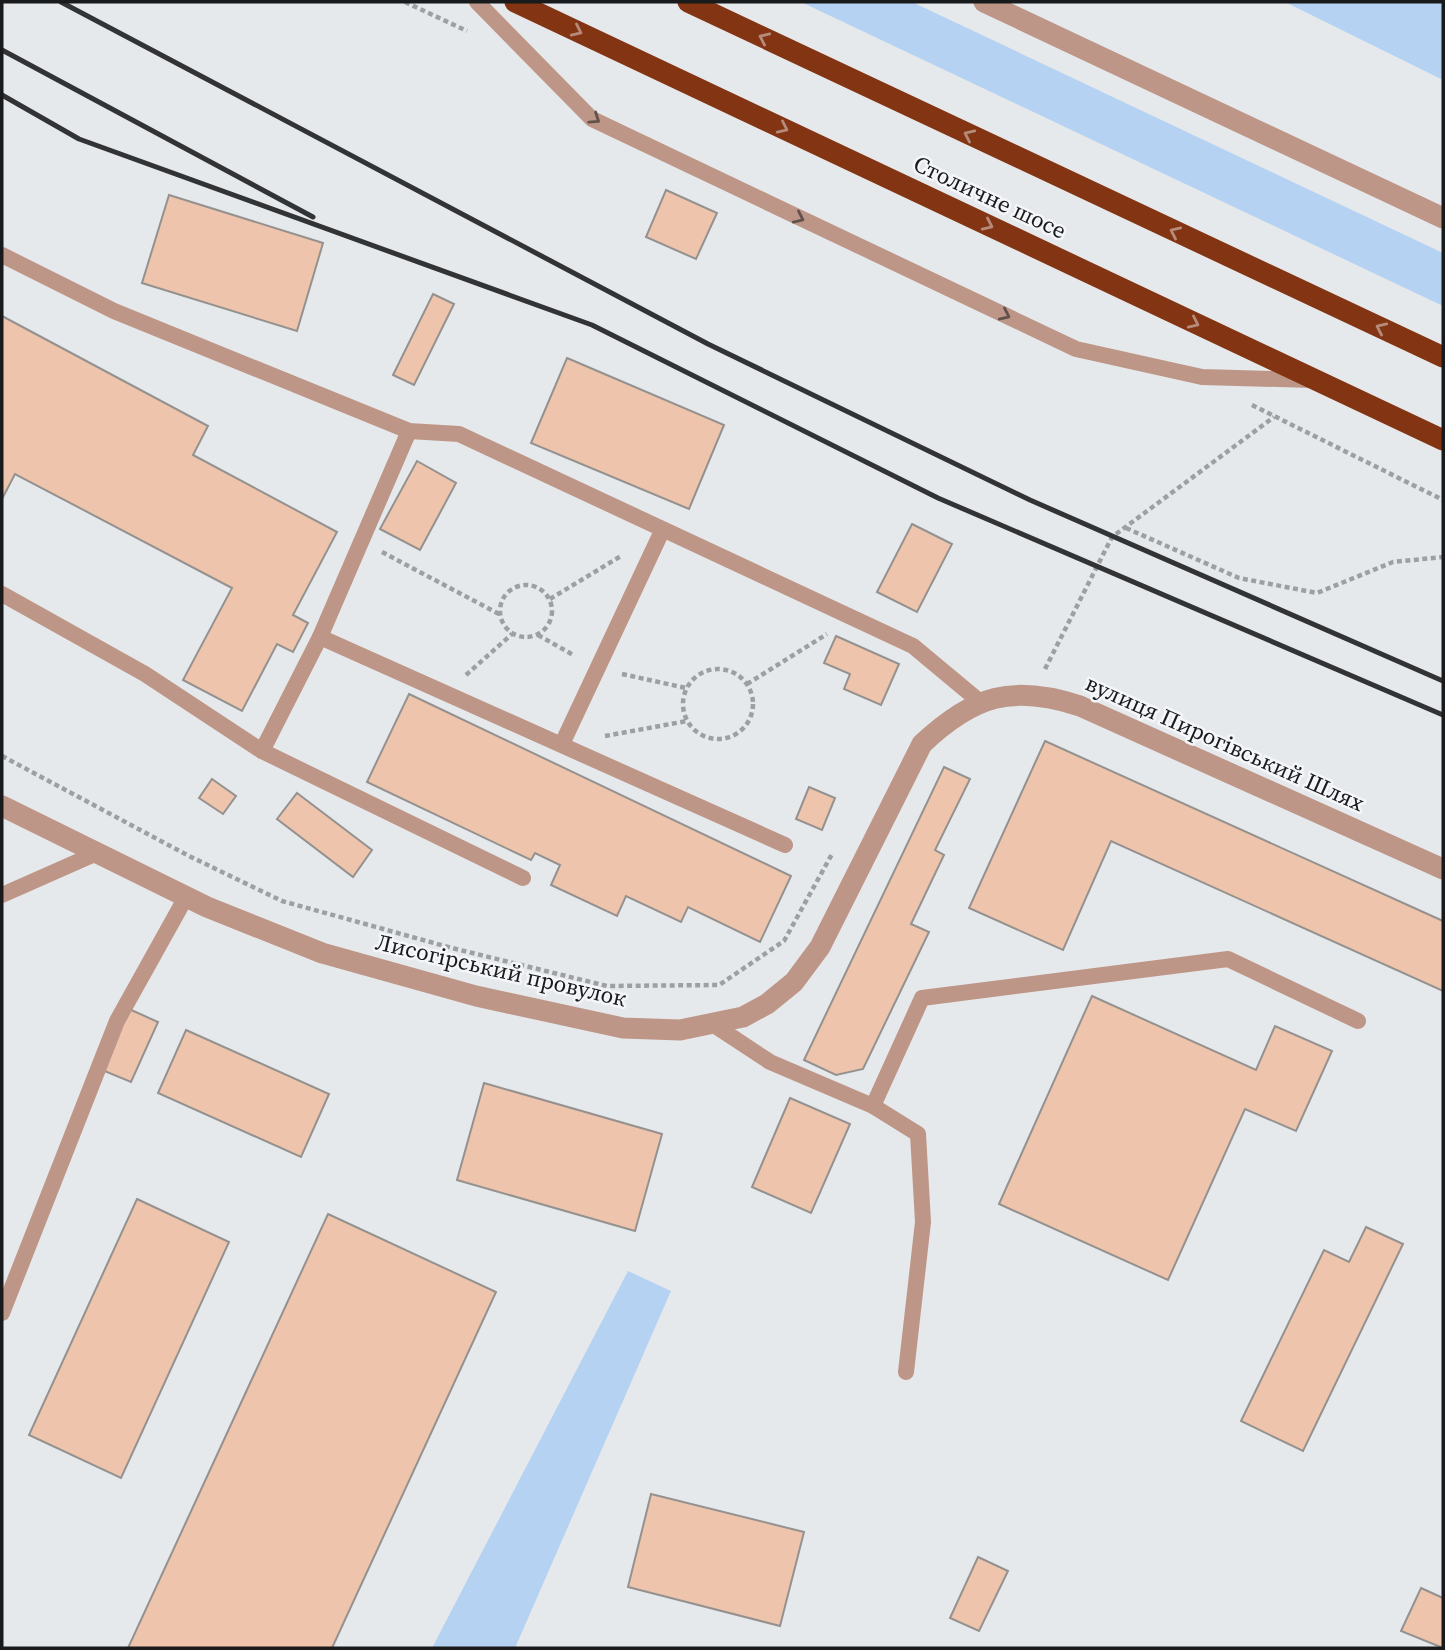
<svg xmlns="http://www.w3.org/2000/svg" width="1445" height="1650" font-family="'Source Serif 4',serif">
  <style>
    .green { fill: #b5d2f2 }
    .building { fill: #eec5ac; stroke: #94918f; stroke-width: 2 }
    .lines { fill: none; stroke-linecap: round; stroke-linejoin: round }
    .path { stroke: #9da0a2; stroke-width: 4.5; stroke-dasharray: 5 3.5; stroke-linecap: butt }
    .lane { stroke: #be9687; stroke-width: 16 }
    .street { stroke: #be9687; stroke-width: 21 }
    .highway { stroke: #833412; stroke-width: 21 }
    .rail { stroke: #323335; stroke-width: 5 }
    .oneway { stroke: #b68b7a }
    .oneway2 { stroke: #63524c }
    .labels { text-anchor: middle; stroke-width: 5; stroke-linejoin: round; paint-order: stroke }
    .street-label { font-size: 23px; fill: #191a1b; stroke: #f4f6f9 }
  </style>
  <rect width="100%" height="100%" fill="#e6e9ec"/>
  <g class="green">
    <path d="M801 2H912L1443 253V306Z"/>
    <path d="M1285 2H1443V80Z"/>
    <path d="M628 1271 671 1291 515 1648H432Z"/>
  </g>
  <g class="building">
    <path d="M666 190 717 213 696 259 646 237Z"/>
    <path d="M169 195 323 243 297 331 142 283Z"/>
    <path d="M433 294 454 304 414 385 393 375Z"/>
    <path d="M2 316 208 426 193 455 337 532 293 615 308 623 293 652 277 644 242 711 183 680 232 588 15 474 2 499Z"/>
    <path d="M567 358 724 425 689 509 531 443Z"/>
    <path d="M417 461 456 483 420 550 380 529Z"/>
    <path d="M912 524 952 544 917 612 877 592Z"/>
    <path d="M836 636 899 664 881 705 844 689 850 674 824 663Z"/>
    <path d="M409 694 791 876 760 942 688 907 681 922 626 896 617 916 551 885 560 865 535 853 531 860 367 782Z"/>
    <path d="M1045 741 1443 921V991L1111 841 1063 950 969 908Z"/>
    <path d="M944 767 970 779 935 850 944 855 911 924 929 932 863 1069 836 1075 804 1060Z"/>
    <path d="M212 779 236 796 223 814 199 798Z"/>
    <path d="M809 787 835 798 822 830 796 819Z"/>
    <path d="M297 793 372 850 353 877 277 819Z"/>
    <path d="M1092 996 1256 1070 1275 1026 1332 1051 1296 1131 1245 1109 1168 1280 999 1204Z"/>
    <path d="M129 1009 158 1022 131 1082 102 1070Z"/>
    <path d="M186 1030 329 1094 301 1157 158 1093Z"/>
    <path d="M484 1083 662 1134 635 1231 457 1180Z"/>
    <path d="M790 1098 850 1124 811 1213 752 1187Z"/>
    <path d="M137 1199 229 1242 121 1478 29 1435Z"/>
    <path d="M328 1214 496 1292 332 1648H128Z"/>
    <path d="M1366 1227 1403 1244 1303 1451 1241 1421 1324 1250 1349 1262Z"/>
    <path d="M651 1494 804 1532 780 1626 628 1587Z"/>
    <path d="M978 1557 1008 1571 979 1631 950 1618Z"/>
    <path d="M1421 1588 1443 1598V1648L1401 1631Z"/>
  </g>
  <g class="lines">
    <g class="path">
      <path d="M405 2 467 31"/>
      <path d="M1252 405 1443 500"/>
      <path d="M1126 528 1239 578 1317 593 1393 562 1443 557"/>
      <path d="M382 552 499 614"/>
      <circle cx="526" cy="611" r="26"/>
      <path d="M550 599 621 556"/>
      <path d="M538 635 575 656"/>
      <circle cx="718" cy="704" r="35"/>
      <path d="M1045 669 1112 537 1274 417"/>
      <path d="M622 674 686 688"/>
      <path d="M466 675 512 634"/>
      <path d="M747 684 827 634"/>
      <path d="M605 736 687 721"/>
      <path d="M2 756 189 856 282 901 452 948 607 986 719 985 784 941 832 854"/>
    </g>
    <g class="lane">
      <path d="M477 2 592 119 1076 349 1202 377 1312 380"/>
      <path d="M2 255 114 311 409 431 459 434 913 646 979 701"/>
      <path d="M409 431 320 637 262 751 523 878"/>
      <path d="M2 594 145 674 262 751"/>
      <path d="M320 637 785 845"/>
      <path d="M562 744 662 531"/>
      <path d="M2 895 97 853"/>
      <path d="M714 1025 770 1062 873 1106 918 1134 923 1222 906 1372"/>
      <path d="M873 1106 922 998 1228 959 1358 1021"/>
      <path d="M2 1313 117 1021 186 897"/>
    </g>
    <g class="street">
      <path d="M984 2 1443 218"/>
      <path d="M2 806 207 907 322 953 476 996 623 1028 680 1030 743 1017 767 1004 794 982 820 947 922 744C974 695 1012 684 1080 706L1443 869"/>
    </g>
    <g class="highway">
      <path d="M515 2 1443 440"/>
      <path d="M688 2 1443 357"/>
    </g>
    <g class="rail">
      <path d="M61 2 708 344 1030 500 1443 681"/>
      <path d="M2 50 313 217"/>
      <path d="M2 95 79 139 592 325 938 498 1443 715"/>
    </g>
  </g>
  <defs><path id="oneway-chevron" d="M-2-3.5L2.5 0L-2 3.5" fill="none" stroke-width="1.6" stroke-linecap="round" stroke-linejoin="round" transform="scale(1.75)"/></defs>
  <g class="oneway">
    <use href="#oneway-chevron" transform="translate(577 31) rotate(25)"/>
    <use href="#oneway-chevron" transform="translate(764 38) rotate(-155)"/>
    <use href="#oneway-chevron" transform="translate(783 128) rotate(25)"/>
    <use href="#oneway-chevron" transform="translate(969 135) rotate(-155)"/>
    <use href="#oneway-chevron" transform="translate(988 225) rotate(25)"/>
    <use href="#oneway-chevron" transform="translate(1175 232) rotate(-155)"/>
    <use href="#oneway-chevron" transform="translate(1194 323) rotate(25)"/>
    <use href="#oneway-chevron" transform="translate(1381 328) rotate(-155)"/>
  </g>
  <g class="oneway2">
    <use href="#oneway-chevron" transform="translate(595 119) rotate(34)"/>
    <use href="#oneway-chevron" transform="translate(799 218) rotate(25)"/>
    <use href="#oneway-chevron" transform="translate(1005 315) rotate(25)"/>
  </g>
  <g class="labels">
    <g class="street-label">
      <text transform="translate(990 197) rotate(25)" y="8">Столичне шосе</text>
      <text transform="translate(1225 743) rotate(24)" y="8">вулиця Пирогівський Шлях</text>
      <text transform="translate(501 970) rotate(13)" y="8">Лисогірський провулок</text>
    </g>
  </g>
  <rect width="1445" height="1650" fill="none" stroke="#191a1b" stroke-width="7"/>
</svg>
